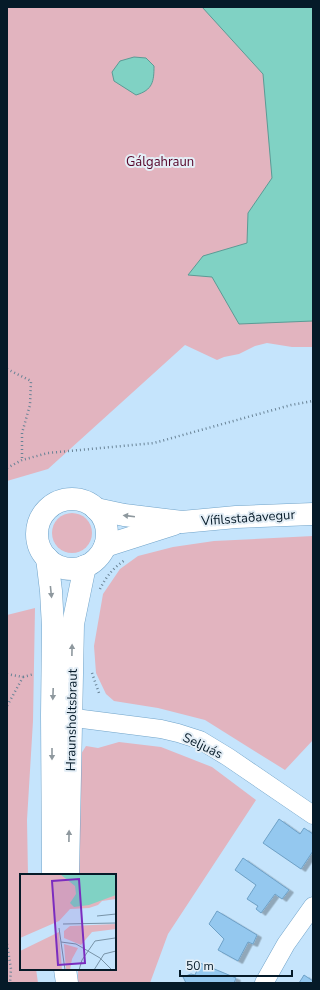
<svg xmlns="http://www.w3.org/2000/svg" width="320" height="990" font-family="'Nunito Sans',sans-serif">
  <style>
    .green { fill: #e2b4bf }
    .water { fill: #80d2c4; stroke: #5b9b95 }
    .building { fill: #94c8ef; stroke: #6ea1c7; filter: url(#shadow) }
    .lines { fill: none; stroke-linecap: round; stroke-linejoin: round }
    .street-casing { stroke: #70a3c9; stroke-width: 19 }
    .secondary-casing { stroke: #70a3c9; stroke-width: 23 }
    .path { stroke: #698396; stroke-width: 2.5; stroke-dasharray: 1 3; stroke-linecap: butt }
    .street { stroke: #fff; stroke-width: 18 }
    .secondary { stroke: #fff; stroke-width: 22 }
    .oneway { fill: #8e989e }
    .labels { text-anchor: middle; stroke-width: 4; stroke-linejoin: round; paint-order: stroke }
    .park-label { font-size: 13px; fill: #560529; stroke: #e4eef6 }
    .street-label { font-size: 13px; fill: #051a28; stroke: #e4eef6 }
    .inset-road { fill: none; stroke: #7893a7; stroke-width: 1 }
    .view { fill: #7b2cbf; fill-opacity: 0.15; stroke: #7b2cbf; stroke-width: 2 }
    .inset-edge { fill: none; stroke: #051a28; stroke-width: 2 }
  </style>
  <defs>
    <filter id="shadow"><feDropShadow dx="4.5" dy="2.5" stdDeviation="0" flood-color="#0004"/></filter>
  </defs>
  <rect width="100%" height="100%" fill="#c5e4fc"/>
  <g class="green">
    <path d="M7 7H313V347H292L267 343 255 346 239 354 224 357 217 360 185 345 48 469 7 481Z"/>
    <circle cx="72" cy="533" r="20"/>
    <path d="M313 536V740L285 770 205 720 158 708 114 701 106 694 96 673 94 646 103 594 120 569 138 556 173 547 214 541Z"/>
    <path d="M35 608 33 721 27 820 28 875H21V969H36L38 983H7V615Z"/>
    <path d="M119 742 161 747 212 767 256 800 168 934 150 983H78V969H115V875H76V762L86 746 98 748Z"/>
  </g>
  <g class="water">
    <path d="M202 7H313V321L239 324 212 277 188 275 203 256 247 243 248 213 272 178 263 74Z"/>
    <path d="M134 57 146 58 154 66C154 81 153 90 136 95L114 81 112 72 120 61Z"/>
  </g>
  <g class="building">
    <path d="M279 819 300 834 304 828 313 834V851L301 869 263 843Z"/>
    <path d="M243 858 289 890 282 899 275 894 261 913 256 909 258 906 247 899 256 885 235 870Z"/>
    <path d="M217 911 257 935 253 944 248 942 238 961 218 950 224 939 209 924Z"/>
    <path d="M200 963 236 978 234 983H186L183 977 191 974 195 975Z"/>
    <path d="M304 975 313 981V983H299Z"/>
  </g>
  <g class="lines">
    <g class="street-casing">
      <g id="street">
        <path d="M59 716 161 729 178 733 200 740 228 757 313 815"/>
        <path d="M264 983 286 944 313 906"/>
      </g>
    </g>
    <g class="secondary-casing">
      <g id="secondary">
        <circle cx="72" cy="534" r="35"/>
        <path d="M96 509 124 515 182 522 236 517 313 514"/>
        <path d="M105 546 174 524"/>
        <path d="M47 558 51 591 53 627 52 715 53 875"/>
        <path d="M68 875 73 624 85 566"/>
        <path d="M65 969 67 983"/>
      </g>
    </g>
    <g class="path">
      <path d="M7 369 31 381 30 405 22 433V460"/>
      <path d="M7 468 22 460 48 453 154 443 291 405 313 401"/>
      <path d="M100 589C106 577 113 568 125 560"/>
      <path d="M92 673 99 693"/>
      <path d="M7 674 23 677 7 706"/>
      <path d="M23 677 34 674"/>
      <path d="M7 944 11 969 10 983"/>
    </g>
    <use href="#street" class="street"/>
    <use href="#secondary" class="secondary"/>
  </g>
  <defs><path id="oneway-solid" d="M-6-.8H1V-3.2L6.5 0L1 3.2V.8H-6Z"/></defs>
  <g class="oneway">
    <use href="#oneway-solid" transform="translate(129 516) rotate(-173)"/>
    <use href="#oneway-solid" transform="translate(51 592) rotate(84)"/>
    <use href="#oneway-solid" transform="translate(72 650) rotate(-89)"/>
    <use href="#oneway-solid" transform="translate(53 694) rotate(92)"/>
    <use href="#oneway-solid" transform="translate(52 754) rotate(90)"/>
    <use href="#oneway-solid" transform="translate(69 836) rotate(-89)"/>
  </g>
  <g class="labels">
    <g class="park-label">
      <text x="160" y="166">Gálgahraun</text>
    </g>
    <g class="street-label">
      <text transform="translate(248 517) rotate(-4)" y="5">Vífilsstaðavegur</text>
      <text transform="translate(71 720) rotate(-89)" y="5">Hraunsholtsbraut</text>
      <text transform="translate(203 745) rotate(26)" y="5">Seljuás</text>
    </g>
  </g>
  <g transform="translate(20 874)">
    <rect width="96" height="96" fill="#c5e4fc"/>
    <path d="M0 0H96V25L82 27 78 31 69 34 50 35 39 47 0 64ZM96 50V55L72 58 61 71 44 64V57L50 52ZM39 58 42 96H0V77ZM44 70 58 74 52 85 50 96H46Z" fill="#e2b4bf"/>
    <path d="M40 0H96V21L69 31 54 33 50 29 56 20 55 12Z" fill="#80d2c4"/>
    <path class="inset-road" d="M77 42 96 40M43 50 96 49M39 54 45 96M41 68 56 70 80 84 92 96M59 96 62 86 75 67 95 64M74 96 84 80 96 77"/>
    <path class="view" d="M59 5 65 89 38 91 32 7Z"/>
    <rect width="96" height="96" class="inset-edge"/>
  </g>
  <rect width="320" height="990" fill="none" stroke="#051a28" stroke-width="16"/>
  <path d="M180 970v6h112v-6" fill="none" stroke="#051a28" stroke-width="2"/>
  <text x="186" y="970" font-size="12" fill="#051a28" stroke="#e4eef6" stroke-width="3" paint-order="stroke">50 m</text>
</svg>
